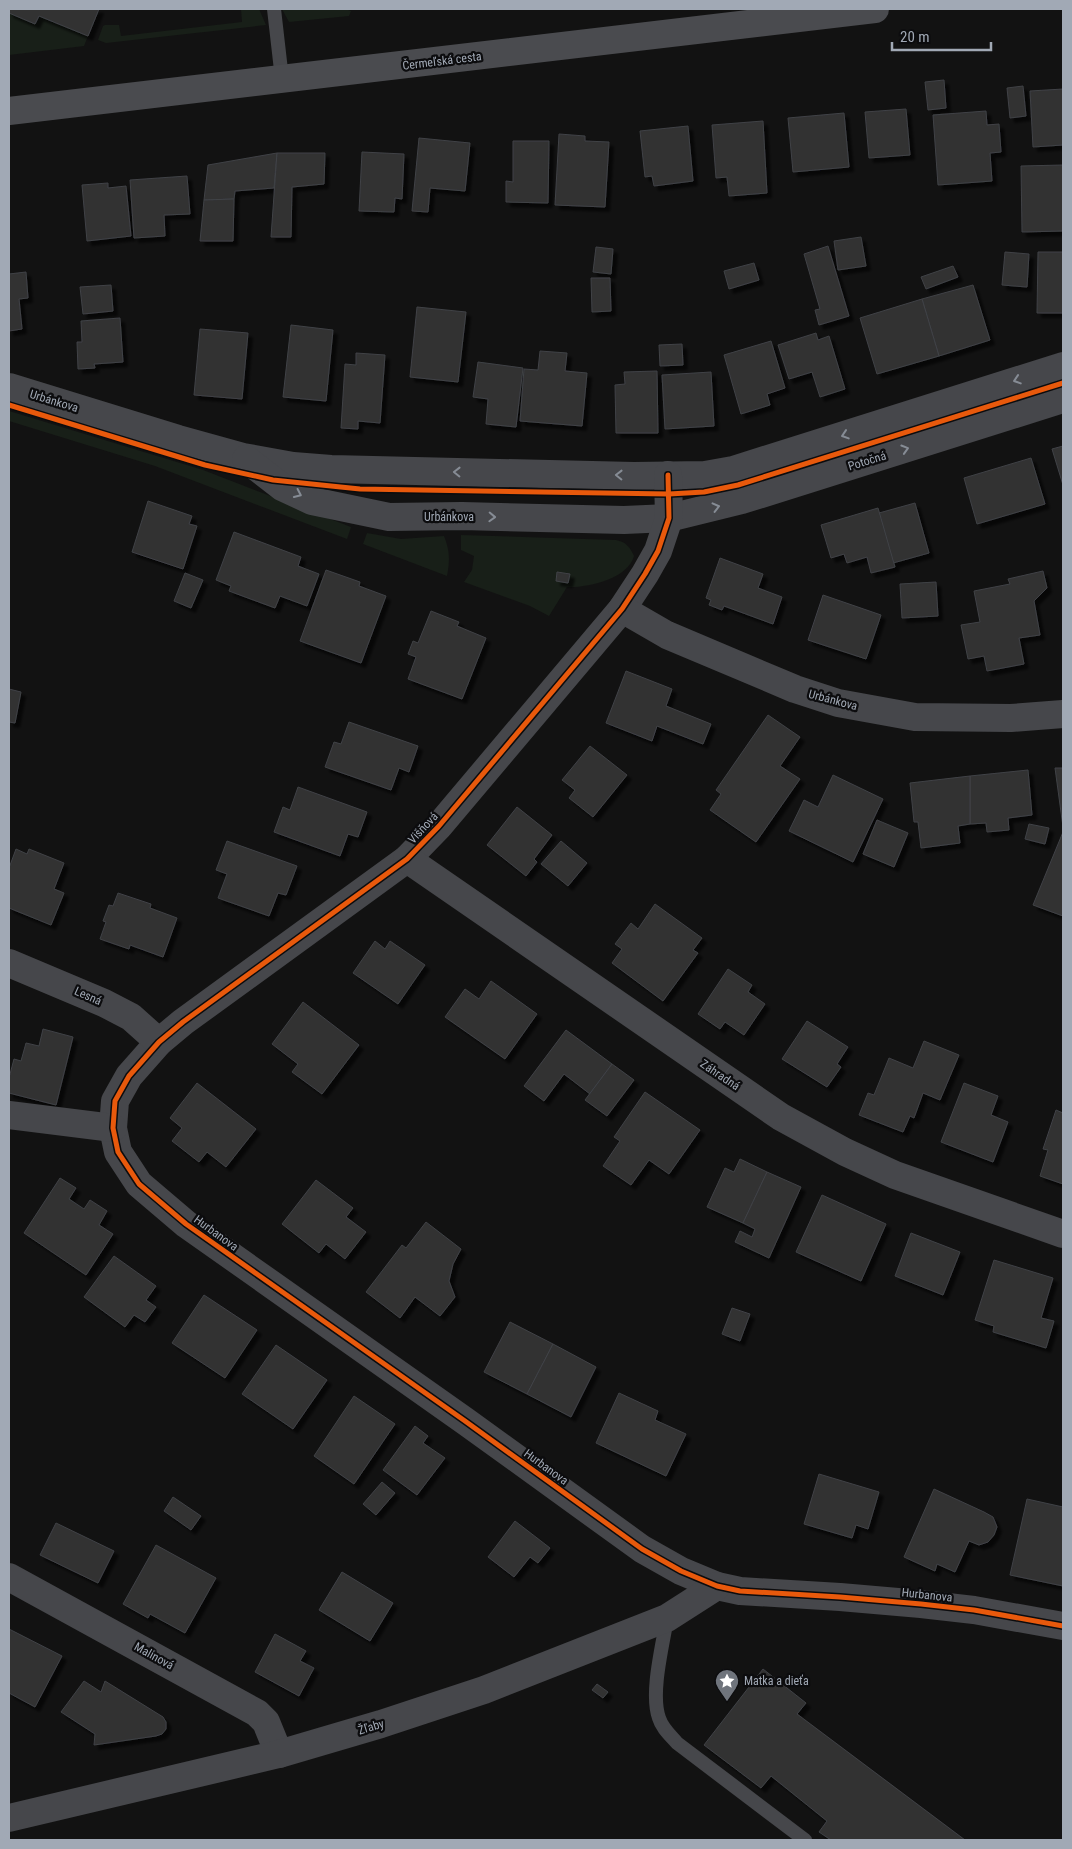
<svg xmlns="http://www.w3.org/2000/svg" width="1072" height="1849" font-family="'Roboto Condensed',sans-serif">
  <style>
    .green { fill: #181f18 }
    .building { fill: #313133; stroke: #404246; filter: url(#shadow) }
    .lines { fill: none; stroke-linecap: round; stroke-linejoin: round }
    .lane { stroke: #46474b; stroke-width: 14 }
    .street { stroke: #46474b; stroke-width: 28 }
    .secondary { stroke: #4a4b4f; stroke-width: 28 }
    .cycleway-casing { stroke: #0c0c0e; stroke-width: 8 }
    .cycleway { stroke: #e8590c; stroke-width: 5 }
    .oneway { stroke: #868c95 }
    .labels { text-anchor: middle; stroke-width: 4.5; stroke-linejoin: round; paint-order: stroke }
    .street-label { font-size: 12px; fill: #a1a9b5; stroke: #0c0c0e }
    .poi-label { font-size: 12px; fill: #a1a9b5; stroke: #0c0c0e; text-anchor: start }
  </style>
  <defs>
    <filter id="shadow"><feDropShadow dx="4.5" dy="4.5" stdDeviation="1" flood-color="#0009"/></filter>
  </defs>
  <rect width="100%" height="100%" fill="#121212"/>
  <g class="green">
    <path d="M241 9H259L266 25 106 43 98 40 103 26 105 25H119L121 36 242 22Z"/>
    <path d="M282 9H345L351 11 349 16 289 22Z"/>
    <path d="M9 13 35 24 39 16 88 36 84 46 9 55Z"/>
    <path d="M9 411 203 470 351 527 347 539 155 466 9 421Z"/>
    <path d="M367 533 401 539 444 536C450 551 450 561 447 576L363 544Z"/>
    <path d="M461 535 616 540C626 542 630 547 634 556 628 579 587 588 567 587L549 616 530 606 464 582 472 570 474 556 461 550Z"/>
  </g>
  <g class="building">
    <path d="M9 9H99L88 36 39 16 35 24 9 13Z"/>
    <path d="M944 80 946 108 928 110 925 82Z"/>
    <path d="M1023 86 1026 116 1010 118 1007 88Z"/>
    <path d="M1063 89V145L1033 147 1030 91Z"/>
    <path d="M906 109 910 155 869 158 865 112Z"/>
    <path d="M986 111 987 125 999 124 1001 152 990 153 992 181 938 185 933 115Z"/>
    <path d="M844 113 849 167 793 172 788 118Z"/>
    <path d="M763 121 767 193 729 196 727 177 716 178 712 125Z"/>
    <path d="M688 126 693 181 654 186 652 176 645 177 640 131Z"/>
    <path d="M559 134 585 136V141L609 142 605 207 555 205Z"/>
    <path d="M419 138 470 143 465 191 430 188 428 212 412 211Z"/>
    <path d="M513 141H549L548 203 506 202V181L513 182Z"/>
    <path d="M362 152 404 154 402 199 395 198 394 212 359 211Z"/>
    <path d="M277 153 274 188 235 191 234 199 204 200 208 165Z"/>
    <path d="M277 153H325L324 184 292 187 291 237H271Z"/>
    <path d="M1063 165V231L1022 232 1021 166Z"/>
    <path d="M187 176 190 214 164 215 165 236 134 238 130 180Z"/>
    <path d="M108 183V188L126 186 131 236 87 241 82 185Z"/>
    <path d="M234 199 233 241H200L204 200Z"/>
    <path d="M861 237 866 266 838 270 834 241Z"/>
    <path d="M828 246 849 316 819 325 815 310 820 309 804 254Z"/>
    <path d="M596 247 613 249 611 274 593 272Z"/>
    <path d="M1005 252 1029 254 1027 287 1002 285Z"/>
    <path d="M1038 252H1063V313H1037Z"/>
    <path d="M754 263 759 280 729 289 724 271Z"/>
    <path d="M953 266 958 277 926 289 921 277Z"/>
    <path d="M26 272 28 298 19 299 22 329 9 331V274Z"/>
    <path d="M591 278H610L611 311 592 312Z"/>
    <path d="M111 285 113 311 83 314 80 287Z"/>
    <path d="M973 285 990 340 939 356 922 299Z"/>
    <path d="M922 299 939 356 877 374 860 318Z"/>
    <path d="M417 307 466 312 458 382 410 377Z"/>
    <path d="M120 318 123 362 94 364 95 368 78 369 77 342H82L81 321Z"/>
    <path d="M291 325 333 330 326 401 283 397Z"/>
    <path d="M200 329 248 333 242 399 194 395Z"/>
    <path d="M816 333 818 340 829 336 845 389 820 397 812 372 789 379 778 345Z"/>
    <path d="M771 341 785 388 767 394 770 405 741 414 724 355Z"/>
    <path d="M682 344 683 365 660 366 659 345Z"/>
    <path d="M540 351 567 353 565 371 587 373 582 426 520 421 524 369 538 370Z"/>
    <path d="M356 353 385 355 380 423 358 421V429L341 428 345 364 356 365Z"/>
    <path d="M478 362 523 368 516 427 486 424 488 399 473 397Z"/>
    <path d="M657 371 658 433H616L615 385 625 384 624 372Z"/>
    <path d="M711 372 714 426 665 429 662 375Z"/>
    <path d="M1063 446V485L1052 449Z"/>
    <path d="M1031 458 1045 504 977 524 964 478Z"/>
    <path d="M148 501 192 516 189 524 197 526 183 569 132 552Z"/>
    <path d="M915 503 929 553 893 563 879 513Z"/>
    <path d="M878 508 895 567 871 573 867 557 847 563 844 554 831 558 821 525Z"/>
    <path d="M234 532 301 557 298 566 319 574 307 606 280 596 275 608 229 591 231 586 216 580Z"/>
    <path d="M720 558 763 574 758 588 782 597 773 624 724 606 722 610 709 605 711 600 706 598Z"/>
    <path d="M326 570 360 582 359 586 386 596 361 663 300 641Z"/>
    <path d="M1043 571 1047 588 1034 601 1040 635 1019 638 1024 664 987 671 984 656 968 659 961 625 980 622 974 591 1010 584 1008 579Z"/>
    <path d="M557 572 570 574 568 583 556 581Z"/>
    <path d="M185 573 203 580 191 608 174 601Z"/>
    <path d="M936 582 938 616 902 618 900 584Z"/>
    <path d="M823 595 881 615 866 659 808 640Z"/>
    <path d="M431 611 459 622 457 626 486 638 462 699 408 679 416 657 408 654 413 641 418 643Z"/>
    <path d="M626 671 672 689 666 706 711 724 703 744 657 726 652 741 606 723Z"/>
    <path d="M9 689 21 692 15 723 9 722Z"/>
    <path d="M768 715 800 737 780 766 800 779 756 842 710 810 721 794 716 790Z"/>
    <path d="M349 722 418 746 409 772 399 768 391 790 325 767 334 742 341 744Z"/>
    <path d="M590 746 627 775 593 817 569 798 575 790 562 780Z"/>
    <path d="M1055 768H1063V827Z"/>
    <path d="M1028 770 1032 815 1008 818 1009 830 987 832 986 823 970 824V776Z"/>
    <path d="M833 775 883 799 853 862 789 831 804 800 818 807Z"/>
    <path d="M970 776V824L958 826 960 843 921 848 918 822H914L910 783Z"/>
    <path d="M298 787 367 812 358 837 348 834 340 856 274 832 283 807 290 810Z"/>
    <path d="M517 807 552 835 534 859 537 862 526 876 487 845Z"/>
    <path d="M877 820 908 833 894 867 863 854Z"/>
    <path d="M1029 824 1049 828 1045 844 1025 839Z"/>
    <path d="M1063 832V916L1033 905Z"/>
    <path d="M227 841 297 866 286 895 278 893 269 916 218 898 227 874 216 870Z"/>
    <path d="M561 841 587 863 568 886 541 864Z"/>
    <path d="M16 849 27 854 29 849 64 863 54 889 64 893 51 925 9 908V868Z"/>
    <path d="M118 893 151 904 150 908 177 918 163 957 130 945 129 949 100 939 106 922 103 921 109 905 113 906Z"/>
    <path d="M655 904 702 938 693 950 698 953 663 1001 612 963 622 949 615 944 631 923 638 929Z"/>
    <path d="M375 941 385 949 390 941 425 965 398 1004 353 973Z"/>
    <path d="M728 969 752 985 748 992 765 1004 744 1035 725 1022 720 1029 698 1014Z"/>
    <path d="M491 981 537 1014 505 1059 445 1017 465 989 479 999Z"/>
    <path d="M303 1002 359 1045 322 1094 292 1072 298 1064 272 1044Z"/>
    <path d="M807 1021 848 1047 837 1064 841 1067 827 1087 782 1059Z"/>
    <path d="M43 1029 73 1037 56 1105 9 1093V1078L14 1059 21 1061 26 1043 39 1046Z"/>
    <path d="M566 1030 612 1064 590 1094 564 1074 544 1101 524 1086Z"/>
    <path d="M924 1041 959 1055 940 1100 923 1093 914 1118 910 1116 903 1132 859 1115 868 1093 874 1095 889 1058 913 1068Z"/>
    <path d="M612 1064 634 1080 607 1116 585 1100Z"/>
    <path d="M197 1083 256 1129 226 1167 207 1152 199 1162 172 1141 182 1128 170 1118Z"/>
    <path d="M964 1083 998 1096 991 1115 1008 1122 993 1162 941 1142Z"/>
    <path d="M645 1092 700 1130 669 1174 649 1160 631 1185 603 1166 620 1141 614 1137Z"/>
    <path d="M1056 1110 1063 1113V1184L1040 1176 1048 1150 1043 1149Z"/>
    <path d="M740 1159 767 1172 743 1223 707 1207 725 1168 734 1172Z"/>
    <path d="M767 1172 801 1187 769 1258 735 1242 740 1231 752 1237 755 1229 743 1223Z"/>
    <path d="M60 1178 76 1188 69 1199 84 1209 90 1200 107 1211 99 1225 113 1234 86 1275 24 1233Z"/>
    <path d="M316 1180 353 1208 346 1217 366 1232 345 1259 326 1244 319 1253 282 1224Z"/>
    <path d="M822 1195 886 1224 861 1281 796 1252Z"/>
    <path d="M426 1222 461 1249 453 1264 449 1281 455 1297 440 1316 415 1297 400 1318 366 1292 402 1245 406 1248Z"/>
    <path d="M911 1233 960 1252 943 1295 895 1276Z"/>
    <path d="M114 1256 156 1286 146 1300 156 1307 145 1322 134 1315 125 1327 84 1297Z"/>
    <path d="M994 1260 1053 1278 1041 1318 1054 1321 1046 1348 993 1332 994 1326 975 1320Z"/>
    <path d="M204 1295 257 1330 225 1378 172 1343Z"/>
    <path d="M732 1308 750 1314 740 1341 722 1334Z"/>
    <path d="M510 1322 553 1344 527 1394 484 1372Z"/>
    <path d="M553 1344 596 1367 571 1417 527 1394Z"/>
    <path d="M276 1345 327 1380 293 1429 242 1394Z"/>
    <path d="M619 1393 658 1411 655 1420 686 1434 666 1476 596 1443Z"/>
    <path d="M354 1396 395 1424 354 1484 314 1456Z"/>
    <path d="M415 1426 428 1436 423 1443 445 1458 417 1495 383 1470Z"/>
    <path d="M819 1474 879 1492 868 1529 856 1525 852 1538 804 1524Z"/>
    <path d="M382 1482 395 1493 376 1515 363 1504Z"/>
    <path d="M934 1489 984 1512 993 1517 997 1527 994 1535 988 1542 979 1545 969 1541 955 1572 937 1564 935 1571 904 1557Z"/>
    <path d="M173 1497 201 1516 191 1530 164 1511Z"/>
    <path d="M1027 1499 1063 1507V1586L1010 1575Z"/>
    <path d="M515 1521 550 1548 538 1563 530 1557 514 1577 488 1557Z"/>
    <path d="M56 1523 114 1551 98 1583 40 1555Z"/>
    <path d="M156 1545 216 1578 185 1633 150 1614 148 1618 123 1604Z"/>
    <path d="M342 1572 393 1603 370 1641 319 1610Z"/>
    <path d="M9 1629 62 1656 35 1707 9 1693Z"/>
    <path d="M275 1634 306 1651 300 1661 314 1668 299 1696 255 1672Z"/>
    <path d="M763 1669 806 1703 797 1714 965 1840H831L819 1832 827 1821 771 1776 761 1788 704 1745Z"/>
    <path d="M84 1681 101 1692 105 1681 163 1717 166 1722V1729L162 1734 156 1736 94 1745 95 1734 61 1712Z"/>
    <path d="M597 1684 608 1692 603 1698 592 1690Z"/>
  </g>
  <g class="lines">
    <g class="lane">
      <path d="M274 9 282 79"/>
      <path d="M667 1618C663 1644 650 1693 659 1718 662 1728 670 1735 677 1743L805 1840"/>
    </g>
    <g class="street">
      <path d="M9 387 178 439 243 457 293 466 331 469 634 476 705 475 733 470 1063 366"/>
      <path d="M246 459 282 487 312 501 389 517 462 516 624 520 669 518 742 500 1063 399"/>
      <path d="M668 475 669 518 658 551 645 574 622 609 439 826 407 859 183 1022 159 1042 129 1076 115 1101 113 1128 118 1152 139 1184 186 1224 465 1421 642 1549 681 1571 717 1586 740 1591 840 1597 921 1604 974 1610 1063 1626"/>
      <path d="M622 609 667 635 795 689 838 703 915 717 1011 718 1063 714"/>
      <path d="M407 859 781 1117 845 1152 895 1175 1063 1234"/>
      <path d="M9 963 104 1003 131 1017 159 1042"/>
      <path d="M9 1115 113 1128"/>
      <path d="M9 1577 257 1713 266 1722 279 1754"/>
      <path d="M9 1818 279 1754 381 1724 484 1690 667 1618 717 1586"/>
    </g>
    <path class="secondary" d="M9 111 875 9"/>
    <g class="cycleway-casing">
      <g id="cycleway">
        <path d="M9 405 205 465 273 480 360 489 669 494 704 492 738 485 1063 383"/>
        <path d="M668 475 669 518 658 551 645 574 622 609 439 826 407 859 183 1022 159 1042 129 1076 115 1101 113 1128 118 1152 139 1184 186 1224 465 1421 642 1549 681 1571 717 1586 740 1591 840 1597 921 1604 974 1610 1063 1626"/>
      </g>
    </g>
    <use href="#cycleway" class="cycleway"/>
  </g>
  <defs><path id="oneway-chevron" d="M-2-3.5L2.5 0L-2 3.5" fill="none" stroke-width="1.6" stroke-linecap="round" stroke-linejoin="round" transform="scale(1.25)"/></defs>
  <g class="oneway">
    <use href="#oneway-chevron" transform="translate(1017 380) rotate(162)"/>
    <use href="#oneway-chevron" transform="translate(845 435) rotate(162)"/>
    <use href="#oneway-chevron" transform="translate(905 449) rotate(-17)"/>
    <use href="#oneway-chevron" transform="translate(457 472) rotate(-179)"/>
    <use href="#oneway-chevron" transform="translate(619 475) rotate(-179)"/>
    <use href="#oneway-chevron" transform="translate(298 494) rotate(25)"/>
    <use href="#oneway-chevron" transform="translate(716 507) rotate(-14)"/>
    <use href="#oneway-chevron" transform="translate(492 517) rotate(2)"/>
  </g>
  <defs>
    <g id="sight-pin" transform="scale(1.25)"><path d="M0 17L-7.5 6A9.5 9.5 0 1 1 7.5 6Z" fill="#6f747c" stroke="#0c0c0e"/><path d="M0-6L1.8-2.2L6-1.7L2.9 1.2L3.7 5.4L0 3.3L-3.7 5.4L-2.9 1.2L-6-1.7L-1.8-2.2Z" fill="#fff"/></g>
  </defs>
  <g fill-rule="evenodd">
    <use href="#sight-pin" x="727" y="1681"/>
  </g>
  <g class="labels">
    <g class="street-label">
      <text transform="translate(442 61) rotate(-7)" y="4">Čermeľská cesta</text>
      <text transform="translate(54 401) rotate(17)" y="4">Urbánkova</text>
      <text transform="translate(867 461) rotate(-17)" y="4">Potočná</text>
      <text x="449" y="521">Urbánkova</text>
      <text transform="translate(833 700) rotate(15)" y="4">Urbánkova</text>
      <text transform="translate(423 828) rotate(-47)" y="4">Višňová</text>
      <text transform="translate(88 996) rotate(24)" y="4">Lesná</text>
      <text transform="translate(720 1075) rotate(34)" y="4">Záhradná</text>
      <text transform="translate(216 1233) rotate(36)" y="4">Hurbanova</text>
      <text transform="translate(546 1467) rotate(36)" y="4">Hurbanova</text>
      <text transform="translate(927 1595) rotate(6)" y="4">Hurbanova</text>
      <text transform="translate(154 1656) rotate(29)" y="4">Malinová</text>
      <text transform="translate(371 1727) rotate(-17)" y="4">Žľaby</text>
    </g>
    <g class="poi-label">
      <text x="744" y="1685">Matka a dieťa</text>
    </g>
  </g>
  <rect width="1072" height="1849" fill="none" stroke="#a1a9b5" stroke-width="20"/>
  <path d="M892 42v8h99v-8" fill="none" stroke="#a1a9b5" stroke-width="2.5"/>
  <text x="900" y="42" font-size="15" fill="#a1a9b5" stroke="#0c0c0e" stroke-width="4" paint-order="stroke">20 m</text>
</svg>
